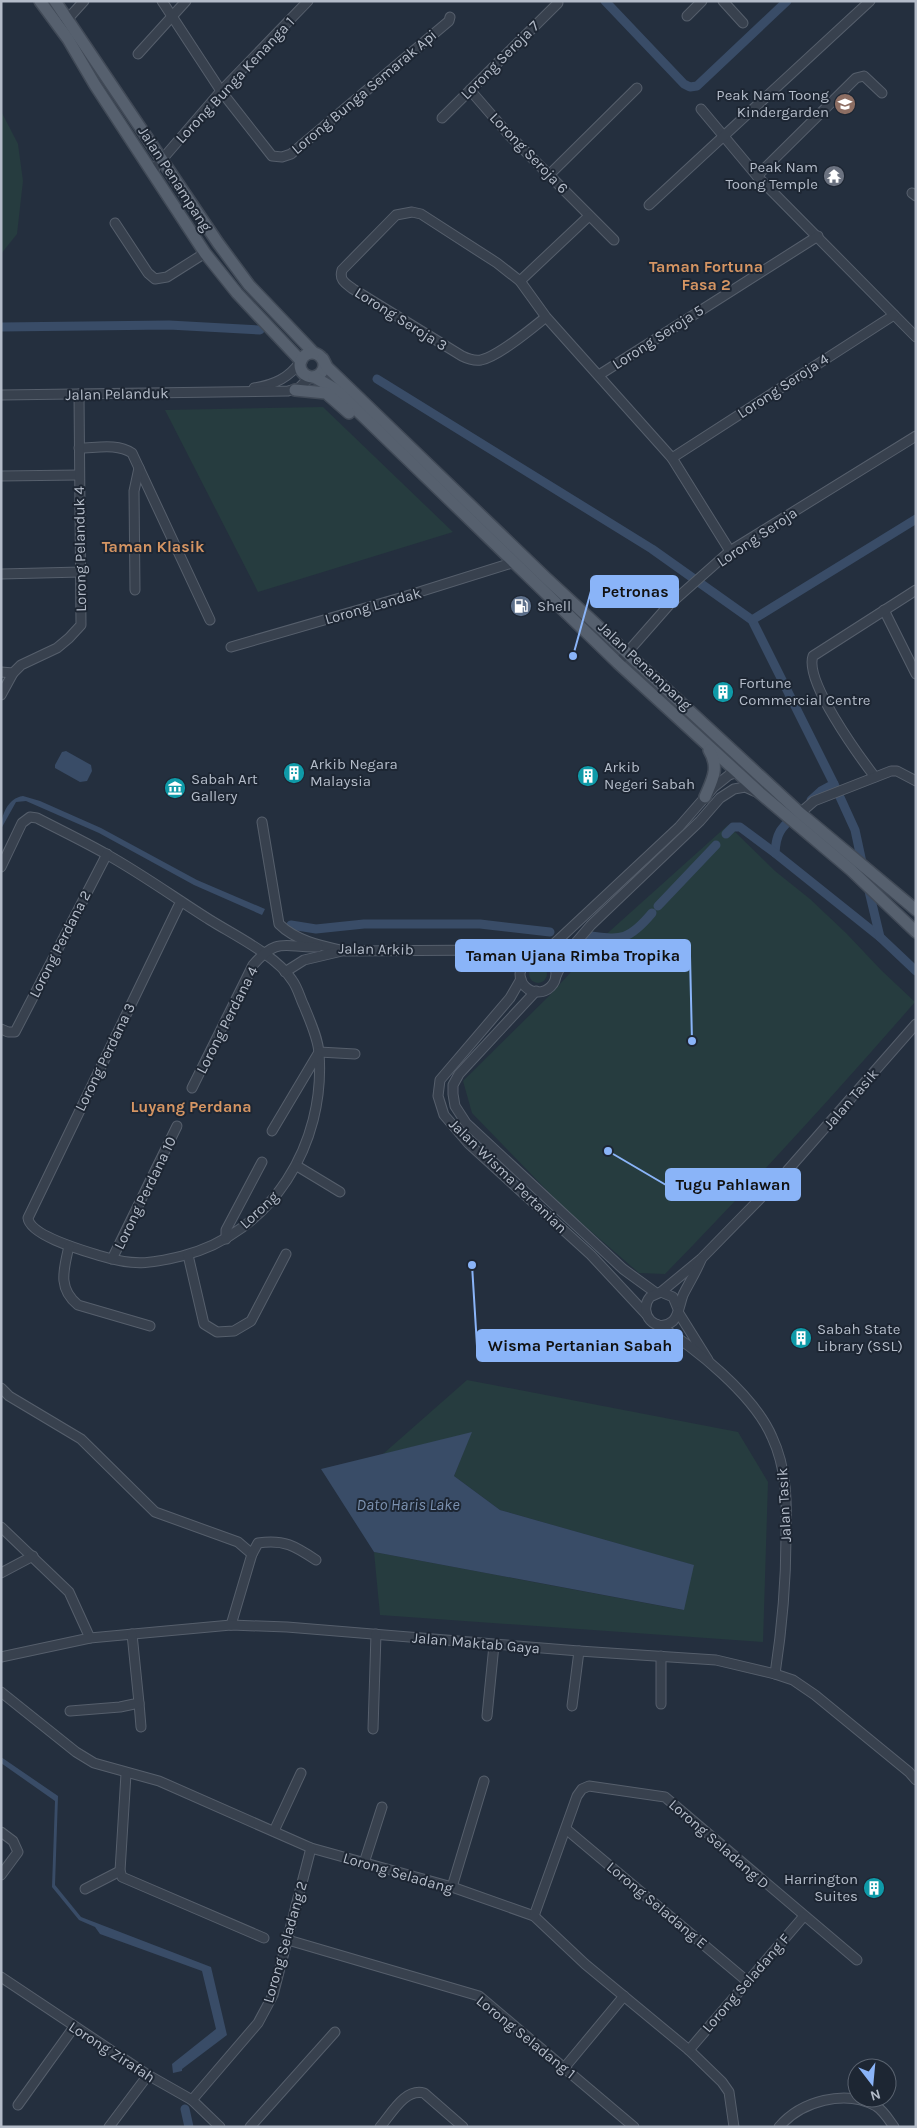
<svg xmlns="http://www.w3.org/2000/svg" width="917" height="2128" font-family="Karla,sans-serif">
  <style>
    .green { fill: #263c3f }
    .water { fill: #394c67 }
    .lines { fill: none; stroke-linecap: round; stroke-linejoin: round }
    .canal { stroke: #394c67; stroke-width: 9 }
    .minor-casing { stroke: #565f6c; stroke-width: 11 }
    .major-casing { stroke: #414a57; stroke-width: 14 }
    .minor { stroke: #38414e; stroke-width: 9 }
    .major { stroke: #56606e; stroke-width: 11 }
    .labels { text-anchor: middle; stroke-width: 4; stroke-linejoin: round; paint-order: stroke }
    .street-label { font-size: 15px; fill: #b4bcc9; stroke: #1d2633 }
    .poi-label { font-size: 15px; fill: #b4bcc9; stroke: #1d2633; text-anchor: start }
    .neighbourhood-label { font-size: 16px; font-weight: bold; fill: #d59563; stroke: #1d2633 }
    .water-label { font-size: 16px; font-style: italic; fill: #7c92b1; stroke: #1d2633 }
    .leader { fill: none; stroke: #8ab4f8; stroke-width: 2 }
    .callout-dot { fill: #8ab4f8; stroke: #1d2633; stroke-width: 2 }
    .callout { fill: #8ab4f8; stroke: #8ab4f8; stroke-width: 2 }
    .callout-label { font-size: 16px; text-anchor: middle; font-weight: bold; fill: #111 }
  </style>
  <rect width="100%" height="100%" fill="#242f3e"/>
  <g class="green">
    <path d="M1 111 18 144 23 181 17 234 1 254Z"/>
    <path d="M323 407 453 532 258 592 165 410Z"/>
    <path d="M728 825 775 871 810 899 846 933 881 970 915 1002C834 1095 751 1186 665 1274L639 1273 563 1207 472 1113 463 1081 550 995 601 939Z"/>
    <circle cx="538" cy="974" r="9"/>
    <path d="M467 1380 738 1432 768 1482 763 1642 380 1615 374 1552 683 1610 693 1565 500 1510 454 1476 471 1433 383 1454Z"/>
  </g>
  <g class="water">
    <path d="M66 751 91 765 92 771 87 781 80 782 55 768V765L62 752Z"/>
    <path d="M23 796 40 801 101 828 197 880 265 909 262 915 194 885 99 833 26 801 16 802 1 829C1 815 8 798 23 796Z"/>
    <path d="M472 1432 454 1476 500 1510 694 1565 684 1610 374 1552 321 1469Z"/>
    <path d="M1 1757 58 1796 55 1885 81 1917 211 1967 227 2035 182 2069V2071L173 2073 172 2064 216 2029 202 1971 100 1934 95 1927 79 1920 52 1887 55 1801 1 1763Z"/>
  </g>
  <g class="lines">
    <g class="canal">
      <path d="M605 1 684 84 690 87 697 86 787 1"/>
      <path d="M1 327 169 325 260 330"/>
      <path d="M377 379 652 549 752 620 834 784 855 830 863 867"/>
      <path d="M752 620 916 519"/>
      <path d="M811 800 821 791 834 784"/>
      <path d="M795 815C781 828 776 833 775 853L880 937"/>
      <path d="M726 834 733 827H740L775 853"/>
      <path d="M868 887 880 937 916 971"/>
      <path d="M658 906 716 845"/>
      <path d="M291 925 316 929 364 924H480L550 932"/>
      <path d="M582 935C619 939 626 944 652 913"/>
      <path d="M185 2109 189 2127"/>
    </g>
    <g class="minor-casing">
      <g id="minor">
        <path d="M162 1 221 91 272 156 282 157 291 154 449 21 450 17"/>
        <path d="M723 1 743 23"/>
        <path d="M687 16 702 1"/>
        <path d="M64 23 84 1"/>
        <path d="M138 54 186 1"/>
        <path d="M470 90 509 135 614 240"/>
        <path d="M701 109 757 176 916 337"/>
        <path d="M442 118 558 3"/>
        <path d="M153 170 221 91 308 1"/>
        <path d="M549 175 637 88"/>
        <path d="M757 176 856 78 864 76 882 93"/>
        <path d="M912 193 916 196"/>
        <path d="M649 205 870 1"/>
        <path d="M115 223 148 273 155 279 167 277 205 253"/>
        <path d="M520 281 589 216"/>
        <path d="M546 317C531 329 499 356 481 360 474 361 468 359 462 356L353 289C345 283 339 280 342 270L396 215 412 212 421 214 497 263 520 281 546 317 672 458 730 551"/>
        <path d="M599 375 818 236"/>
        <path d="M254 388C274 385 289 378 300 362"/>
        <path d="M1 395 288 391 299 388 310 377"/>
        <path d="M79 448C96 448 117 443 132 453L210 620"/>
        <path d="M672 458 894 315"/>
        <path d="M1 476 79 475"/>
        <path d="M1 574 81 572"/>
        <path d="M135 590 134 491 139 468"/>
        <path d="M884 610 916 674"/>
        <path d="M231 647 400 598 515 562"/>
        <path d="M618 663 669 605 730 551 916 436"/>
        <path d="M1 672 13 673"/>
        <path d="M1 695 13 673 21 665 57 648 69 638 81 625 79 394"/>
        <path d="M875 777C859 756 804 681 813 656L916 590"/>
        <path d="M800 813 814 801 891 771H897L916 781"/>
        <path d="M262 822 279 924C296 941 322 946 345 951L492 950C506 954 518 953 521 970"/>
        <path d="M1 867 22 823 30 817 37 818C60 830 83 841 106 854 142 874 175 898 210 920 234 935 277 956 292 980 298 988 300 998 304 1006 310 1021 318 1038 319 1053 326 1144 272 1233 182 1256 149 1264 134 1266 101 1256 85 1251 30 1236 28 1218L181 901"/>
        <path d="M502 948 520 949 535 956"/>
        <path d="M541 956 679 827 714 787 729 775 737 772"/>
        <circle cx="538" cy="974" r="18"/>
        <path d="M285 972 304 960 342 951"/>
        <path d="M556 976 567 953 591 925 700 821 720 798 734 789 745 787 756 792"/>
        <path d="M521 979 510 998 440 1080 438 1096 444 1115 469 1144 591 1255 646 1314"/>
        <path d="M536 991 459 1074 453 1085V1094L455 1106 466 1123 623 1269 656 1293"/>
        <path d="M1 1029 8 1032H15L107 854"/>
        <path d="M192 1088 253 965C278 936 285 948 318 947"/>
        <path d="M272 1131 319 1052 355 1054"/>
        <path d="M297 1166 340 1192"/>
        <path d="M226 1239V1230L262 1162"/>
        <path d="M69 1246C64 1269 57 1288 78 1305L150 1326"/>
        <path d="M188 1255 204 1324 217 1332 234 1331 251 1321 286 1254"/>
        <path d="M112 1259 177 1126"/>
        <path d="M661 1292 701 1259 787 1171 916 1024"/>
        <path d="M678 1309 673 1297 661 1292 650 1297C637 1313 656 1335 673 1321 679 1315 680 1303 683 1295 689 1283 696 1272 701 1260"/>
        <path d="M678 1312 708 1360"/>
        <path d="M656 1324C695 1347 754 1395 772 1437 787 1469 787 1503 786 1537 786 1584 782 1628 775 1674"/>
        <path d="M1 1388 9 1396 81 1439 155 1512 238 1542 252 1554 231 1625"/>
        <path d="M1 1527 69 1592 90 1638"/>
        <path d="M252 1554 258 1543C284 1539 295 1546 316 1560"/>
        <path d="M1 1573 33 1556"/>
        <path d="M661 1656V1704"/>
        <path d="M1 1657 90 1638 231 1625 287 1627 579 1651 716 1660 775 1674 793 1680 815 1695 909 1772 916 1780"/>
        <path d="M1 1692 76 1752 94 1763 159 1781 311 1848 452 1887 534 1916 585 1964 689 2050 722 2082 729 2092 734 2127"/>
        <path d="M139 1703 141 1727"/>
        <path d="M572 1706 579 1651"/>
        <path d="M70 1711 120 1707 139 1703 132 1634"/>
        <path d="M487 1716 494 1645"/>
        <path d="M373 1729 376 1634"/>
        <path d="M126 1774 120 1871 122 1877 264 1938"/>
        <path d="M566 1829 748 1982"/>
        <path d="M274 1831 301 1773"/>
        <path d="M1 1832 13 1841 18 1852 1 1875"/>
        <path d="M364 1863 382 1807"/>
        <path d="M452 1887 484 1781"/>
        <path d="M85 1889 120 1871"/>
        <path d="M534 1916 577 1796 582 1789 589 1786 665 1797 857 1960"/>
        <path d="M288 1940 479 1996 634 2127"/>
        <path d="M1 1977 148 2075 192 2100 220 2127"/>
        <path d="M689 2050 804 1916"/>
        <path d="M565 2067 624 1996"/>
        <path d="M192 2100 258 2023 273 1995 311 1848"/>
        <path d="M18 2105 74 2027"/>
        <path d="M109 2127 148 2075"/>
        <path d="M250 2127 335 2032"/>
        <path d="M380 2127C392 2113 405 2088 424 2093L463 2127"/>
        <path d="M779 2127C801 2101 845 2089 876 2106 884 2111 889 2120 894 2127"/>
      </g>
    </g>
    <g class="major-casing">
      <g id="major">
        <path d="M40 1 68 39 95 85 205 253 237 293 301 361"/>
        <path d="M55 1 218 243 249 285 313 352"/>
        <circle cx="312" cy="365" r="12"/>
        <path d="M323 359 327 367 546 578 800 813 916 910"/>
        <path d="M314 377 335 389 618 663 761 794 851 870 916 932"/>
        <path d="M295 390 326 393 349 413"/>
        <path d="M705 797C712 780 720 768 709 750"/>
      </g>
    </g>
    <use href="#minor" class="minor"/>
    <use href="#major" class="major"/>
  </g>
  <defs>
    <g id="school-disc" transform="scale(1.125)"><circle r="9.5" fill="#8d6e63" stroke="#1d2633"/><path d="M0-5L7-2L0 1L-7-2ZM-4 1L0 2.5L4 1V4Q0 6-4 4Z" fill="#fff"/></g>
    <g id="temple-disc" transform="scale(1.125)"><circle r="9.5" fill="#6b7280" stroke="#1d2633"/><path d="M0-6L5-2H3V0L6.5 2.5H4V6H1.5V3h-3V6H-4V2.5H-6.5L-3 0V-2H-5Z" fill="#fff"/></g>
    <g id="fuel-disc" transform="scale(1.125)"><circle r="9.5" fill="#5c6f8a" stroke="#1d2633"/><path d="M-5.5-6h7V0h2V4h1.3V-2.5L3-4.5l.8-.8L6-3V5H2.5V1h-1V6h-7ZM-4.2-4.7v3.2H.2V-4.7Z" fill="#fff"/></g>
    <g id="building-disc" transform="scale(1.125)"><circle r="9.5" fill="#0f9aa8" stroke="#1d2633"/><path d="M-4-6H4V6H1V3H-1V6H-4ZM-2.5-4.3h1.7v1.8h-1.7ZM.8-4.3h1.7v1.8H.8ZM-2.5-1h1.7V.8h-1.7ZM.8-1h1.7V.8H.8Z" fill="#fff"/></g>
    <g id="museum-disc" transform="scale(1.125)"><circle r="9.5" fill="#0f9aa8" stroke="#1d2633"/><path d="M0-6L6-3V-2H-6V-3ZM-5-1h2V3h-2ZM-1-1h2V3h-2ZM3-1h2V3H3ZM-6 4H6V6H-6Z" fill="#fff"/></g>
  </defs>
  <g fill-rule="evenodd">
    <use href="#school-disc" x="845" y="104"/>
    <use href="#temple-disc" x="834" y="176"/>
    <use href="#fuel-disc" x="521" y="606"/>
    <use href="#building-disc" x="723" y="692"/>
    <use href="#building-disc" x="294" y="773"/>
    <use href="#building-disc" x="588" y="776"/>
    <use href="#museum-disc" x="175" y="788"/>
    <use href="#building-disc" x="801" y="1338"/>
    <use href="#building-disc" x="874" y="1888"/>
  </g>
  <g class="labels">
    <g class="street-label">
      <text transform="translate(500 60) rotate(-45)" y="5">Lorong Seroja 7</text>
      <text transform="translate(235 80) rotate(-47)" y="5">Lorong Bunga Kenanga 1</text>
      <text transform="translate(364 92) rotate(-40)" y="5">Lorong Bunga Semarak Api</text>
      <text transform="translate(529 153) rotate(46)" y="5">Lorong Seroja 6</text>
      <text transform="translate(175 179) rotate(57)" y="5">Jalan Penampang</text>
      <text transform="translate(401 319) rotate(32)" y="5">Lorong Seroja 3</text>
      <text transform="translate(658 337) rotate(-33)" y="5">Lorong Seroja 5</text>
      <text transform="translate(783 386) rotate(-33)" y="5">Lorong Seroja 4</text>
      <text transform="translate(117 394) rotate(-1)" y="5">Jalan Pelanduk</text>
      <text transform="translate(757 537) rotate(-34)" y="5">Lorong Seroja</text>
      <text transform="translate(80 549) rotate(-91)" y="5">Lorong Pelanduk 4</text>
      <text transform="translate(373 606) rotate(-16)" y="5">Lorong Landak</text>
      <text transform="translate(645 666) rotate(43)" y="5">Jalan Penampang</text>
      <text transform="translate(60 944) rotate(-63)" y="5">Lorong Perdana 2</text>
      <text transform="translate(376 949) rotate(1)" y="5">Jalan Arkib</text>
      <text transform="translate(227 1020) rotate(-63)" y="5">Lorong Perdana 4</text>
      <text transform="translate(105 1057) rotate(-64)" y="5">Lorong Perdana 3</text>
      <text transform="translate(851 1099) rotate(-49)" y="5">Jalan Tasik</text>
      <text transform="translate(508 1176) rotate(44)" y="5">Jalan Wisma Pertanian</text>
      <text transform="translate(145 1193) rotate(-64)" y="5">Lorong Perdana 10</text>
      <text transform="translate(259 1210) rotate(-43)" y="5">Lorong</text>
      <text transform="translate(784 1505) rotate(-93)" y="5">Jalan Tasik</text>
      <text transform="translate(476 1643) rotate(5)" y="5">Jalan Maktab Gaya</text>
      <text transform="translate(719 1844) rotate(41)" y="5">Lorong Seladang D</text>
      <text transform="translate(398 1873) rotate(16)" y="5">Lorong Seladang</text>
      <text transform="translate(657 1905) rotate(40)" y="5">Lorong Seladang E</text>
      <text transform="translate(285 1942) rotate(-74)" y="5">Lorong Seladang 2</text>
      <text transform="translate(746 1983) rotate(-49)" y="5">Lorong Seladang F</text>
      <text transform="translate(526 2037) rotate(39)" y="5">Lorong Seladang 1</text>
      <text transform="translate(112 2052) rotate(33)" y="5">Lorong Zirafah</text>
    </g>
    <g class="poi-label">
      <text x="829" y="100" text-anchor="end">Peak Nam Toong<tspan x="829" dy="17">Kindergarden</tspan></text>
      <text x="818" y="172" text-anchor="end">Peak Nam<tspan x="818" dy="17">Toong Temple</tspan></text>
      <text x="537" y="611">Shell</text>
      <text x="739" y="688">Fortune<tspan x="739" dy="17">Commercial Centre</tspan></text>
      <text x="310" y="769">Arkib Negara<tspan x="310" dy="17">Malaysia</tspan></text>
      <text x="604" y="772">Arkib<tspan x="604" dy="17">Negeri Sabah</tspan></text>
      <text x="191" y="784">Sabah Art<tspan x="191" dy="17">Gallery</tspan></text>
      <text x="817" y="1334">Sabah State<tspan x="817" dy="17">Library (SSL)</tspan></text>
      <text x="858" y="1884" text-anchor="end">Harrington<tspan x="858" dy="17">Suites</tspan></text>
    </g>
    <g class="neighbourhood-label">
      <text x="706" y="272">Taman Fortuna<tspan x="706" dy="18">Fasa 2</tspan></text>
      <text x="153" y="552">Taman Klasik</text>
      <text x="191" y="1112">Luyang Perdana</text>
    </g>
    <g class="water-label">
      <text x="408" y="1510">Dato Haris Lake</text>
    </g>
  </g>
  <path class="leader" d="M573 656L591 591M692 1041L690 956M608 1151L666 1185M472 1265L477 1346"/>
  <g class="callout-dot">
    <circle cx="573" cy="656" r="5"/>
    <circle cx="692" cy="1041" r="5"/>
    <circle cx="608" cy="1151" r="5"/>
    <circle cx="472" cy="1265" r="5"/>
  </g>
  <g class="callout">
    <rect x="591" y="576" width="87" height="31" rx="5"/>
    <rect x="456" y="940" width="234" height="31" rx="5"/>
    <rect x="666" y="1169" width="134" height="31" rx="5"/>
    <rect x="477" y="1330" width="205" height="31" rx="5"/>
  </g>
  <g class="callout-label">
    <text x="635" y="597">Petronas</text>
    <text x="573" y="961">Taman Ujana Rimba Tropika</text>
    <text x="733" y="1190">Tugu Pahlawan</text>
    <text x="580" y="1351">Wisma Pertanian Sabah</text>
  </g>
  <rect width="917" height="2128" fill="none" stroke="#b4bcc9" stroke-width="5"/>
  <g transform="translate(872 2083) rotate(164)"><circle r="24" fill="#1d2633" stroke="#59626f"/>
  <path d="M0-4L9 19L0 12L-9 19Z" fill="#8ab4f8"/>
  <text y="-8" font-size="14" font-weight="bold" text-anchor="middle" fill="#b4bcc9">N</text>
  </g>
</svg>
